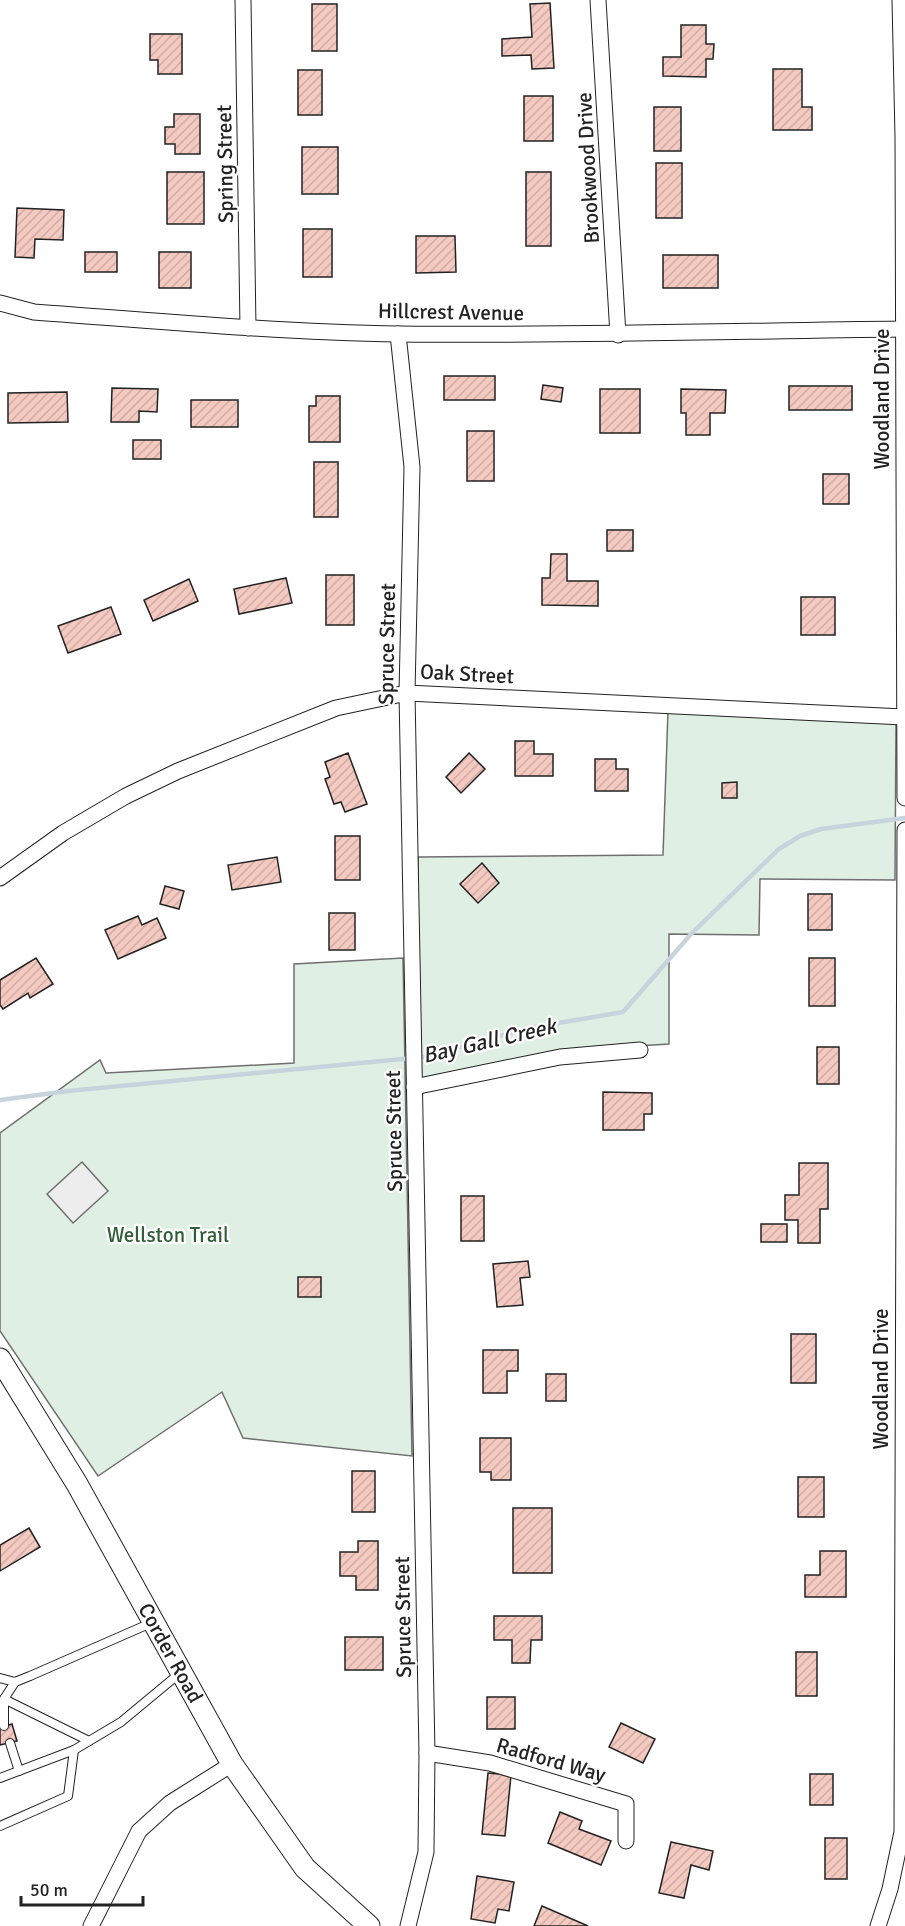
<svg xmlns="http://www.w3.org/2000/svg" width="905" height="1926" font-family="Signika,sans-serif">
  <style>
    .park { fill: #e0efe3; stroke: #6f6f6f; stroke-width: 1.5 }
    .parking { fill: #ededed; stroke: #6f6f6f; stroke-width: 1.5 }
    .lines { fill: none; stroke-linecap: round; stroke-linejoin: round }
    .stream { stroke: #c7d3dd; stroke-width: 4.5 }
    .building { fill: url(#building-hatch); stroke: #222; stroke-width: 1.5 }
    .lane-casing { stroke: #222; stroke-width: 10 }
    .street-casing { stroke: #222; stroke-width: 17 }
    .secondary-casing { stroke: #222; stroke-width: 23 }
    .lane { stroke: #fff; stroke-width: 8 }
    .street { stroke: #fff; stroke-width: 15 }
    .secondary { stroke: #fff; stroke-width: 21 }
    .labels { text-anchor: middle; stroke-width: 4.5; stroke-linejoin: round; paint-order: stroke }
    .street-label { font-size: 21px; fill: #222; stroke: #fff }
    .park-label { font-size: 21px; fill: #2f5e38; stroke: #fff }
    .water-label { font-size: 22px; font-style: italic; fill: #222; stroke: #fff }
  </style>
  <defs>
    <pattern id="building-hatch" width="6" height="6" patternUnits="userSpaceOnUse" patternTransform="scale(1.5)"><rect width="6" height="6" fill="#f3c9c0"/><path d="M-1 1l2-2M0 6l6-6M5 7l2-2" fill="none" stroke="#d0aca5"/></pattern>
  </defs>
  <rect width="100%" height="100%" fill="#fff"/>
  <g class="park">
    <path d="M668 711 896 722 895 880 760 879 759 935 669 934V1044L555 1051 419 1082 418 857 663 855Z"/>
    <path d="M403 958 412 1456 243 1438 222 1392 98 1476 0 1331V1133L100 1060 106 1073 294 1063V964Z"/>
  </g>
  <path class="parking" d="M82 1162 108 1191 73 1223 47 1194Z"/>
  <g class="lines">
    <path class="stream" d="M0 1100 68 1091 423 1057 529 1028 623 1012 692 933 779 849 800 836 821 829 905 818"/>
  </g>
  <g class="building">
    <path d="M550 3 554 68 532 69 531 55 502 56V39L532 37 530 4Z"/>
    <rect x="312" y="4" width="25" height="47"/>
    <path d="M681 25H706V44H714L713 59H706V77L663 76V57H681Z"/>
    <path d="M150 34H182V74H158V60H150Z"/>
    <path d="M773 69H802V107H812V130H773Z"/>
    <rect x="298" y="70" width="24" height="45"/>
    <rect x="524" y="96" width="29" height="45"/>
    <rect x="654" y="107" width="27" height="44"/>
    <path d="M174 114H200V154H175V144H165V127H174Z"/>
    <rect x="302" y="147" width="36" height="47"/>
    <rect x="656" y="163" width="26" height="55"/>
    <rect x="167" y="172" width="37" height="52"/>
    <rect x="526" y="172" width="25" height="74"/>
    <path d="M17 208 64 210 63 240 35 239 34 258 15 257Z"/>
    <rect x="303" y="229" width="29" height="48"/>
    <path d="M416 236H455L456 272 416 273Z"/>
    <rect x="85" y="252" width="32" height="20"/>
    <rect x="159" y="252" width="32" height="36"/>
    <rect x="663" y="255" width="55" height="33"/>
    <rect x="444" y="376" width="51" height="24"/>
    <path d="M543 385 563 388 561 402 541 399Z"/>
    <rect x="789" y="386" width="63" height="24"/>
    <path d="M112 388 158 389 157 412 139 411V422H111Z"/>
    <rect x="600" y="389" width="40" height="44"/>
    <path d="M681 389 726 390 725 413H710V435H686V413H681Z"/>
    <path d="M67 392 68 422 8 423V393Z"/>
    <path d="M316 396H340V442H309V406H316Z"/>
    <rect x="191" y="400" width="47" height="27"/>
    <rect x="467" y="431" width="27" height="50"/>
    <rect x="133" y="440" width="28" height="19"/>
    <rect x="314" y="462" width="24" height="55"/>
    <rect x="823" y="474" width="26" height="30"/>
    <rect x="607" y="530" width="26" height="21"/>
    <path d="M551 554H567V581H598V606L542 605V578H550Z"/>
    <rect x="326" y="575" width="28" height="50"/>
    <path d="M286 578 292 603 239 614 234 589Z"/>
    <path d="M189 579 198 601 153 621 144 600Z"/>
    <rect x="801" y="597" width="34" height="38"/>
    <path d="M111 607 121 634 68 653 58 626Z"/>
    <path d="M515 741H534V754H553V776H515Z"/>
    <path d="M348 753 367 804 345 812 341 802 334 804 325 779 330 777 325 762Z"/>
    <path d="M469 753 485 769 461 793 446 777Z"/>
    <path d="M595 759H616V769H628V791H595Z"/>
    <path d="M737 782V798H722V783Z"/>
    <rect x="335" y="836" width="25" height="44"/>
    <path d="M277 857 281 882 232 890 228 865Z"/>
    <path d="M482 863 499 883 478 903 460 884Z"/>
    <path d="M165 886 184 891 179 909 160 904Z"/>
    <rect x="808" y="894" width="24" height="36"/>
    <rect x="329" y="913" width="26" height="37"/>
    <path d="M138 916 142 925 157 918 166 938 118 959 105 930Z"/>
    <path d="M36 958 53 984 30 998 28 993 3 1009 0 1005V980Z"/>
    <rect x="809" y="958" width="26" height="48"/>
    <rect x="817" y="1047" width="22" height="37"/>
    <path d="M603 1092 652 1093V1114H644V1130H603Z"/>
    <path d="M799 1163H828V1209H820V1243H798V1220H785V1195H799Z"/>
    <rect x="461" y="1196" width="23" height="45"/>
    <rect x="761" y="1224" width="26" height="18"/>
    <path d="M528 1261 530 1277 520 1278 523 1305 497 1307 493 1264Z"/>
    <rect x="298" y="1277" width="23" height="20"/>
    <rect x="791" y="1334" width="25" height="49"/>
    <path d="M483 1350H518V1371H507V1393H483Z"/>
    <rect x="546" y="1374" width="20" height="27"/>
    <path d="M480 1438H511V1480H491V1472H480Z"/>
    <rect x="352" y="1471" width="23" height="41"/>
    <rect x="798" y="1477" width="26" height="40"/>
    <rect x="513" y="1508" width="39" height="65"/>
    <path d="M29 1528 40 1547 0 1571V1545Z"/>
    <path d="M358 1541H378V1590H356V1576H340V1552H358Z"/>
    <path d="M820 1551H846V1597H805V1575H820Z"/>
    <path d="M494 1616H542V1640H531L530 1663H512V1640H494Z"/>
    <rect x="345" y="1637" width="38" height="33"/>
    <rect x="796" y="1652" width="21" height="44"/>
    <rect x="487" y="1697" width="28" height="32"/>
    <path d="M621 1723 655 1739 643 1763 609 1747Z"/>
    <path d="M12 1724 17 1741 0 1745V1728Z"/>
    <path d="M488 1773 511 1775 505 1836 482 1834Z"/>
    <rect x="810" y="1774" width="23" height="31"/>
    <path d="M560 1812 582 1821 579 1829 611 1841 601 1865 548 1843Z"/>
    <rect x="825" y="1838" width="22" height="41"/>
    <path d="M671 1842 713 1851 709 1870 691 1865 684 1898 659 1893Z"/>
    <path d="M477 1876 514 1882 509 1911 498 1909 495 1923 471 1919Z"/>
    <path d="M542 1906 588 1926H534Z"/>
  </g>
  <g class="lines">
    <g class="lane-casing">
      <g id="lane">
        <path d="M0 1678 15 1682 30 1676 151 1623"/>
        <path d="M4 1699 89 1741"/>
        <path d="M4 1726V1699L15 1682"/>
        <path d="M10 1743 19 1771"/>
        <path d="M74 1750 121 1722 180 1673"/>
        <path d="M0 1778 74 1750 68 1796 0 1826"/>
      </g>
    </g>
    <g class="street-casing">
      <g id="street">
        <path d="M243 0 248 328"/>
        <path d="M598 0 618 335"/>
        <path d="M900 0 903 137 905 798"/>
        <path d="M0 303 34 312C156 321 278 332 400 334 568 336 735 331 902 329"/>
        <path d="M398 334 412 467 407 693 427 1753 426 1852 408 1926"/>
        <path d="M0 878 63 833 126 796 178 771 336 708 407 693 904 717"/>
        <path d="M414 1087 560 1057 640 1050"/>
        <path d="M427 1753 490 1763 626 1804V1841"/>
        <path d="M91 1926 139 1831 170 1803 232 1764"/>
        <path d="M878 1926 890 1889 902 1832 905 830"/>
      </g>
    </g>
    <g class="secondary-casing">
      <g id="secondary">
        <path id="s1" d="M0 1359 77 1484 232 1764 305 1868 369 1926"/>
      </g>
    </g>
    <use href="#lane" class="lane"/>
    <use href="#street" class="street"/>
    <use href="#secondary" class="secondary"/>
  </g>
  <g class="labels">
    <g class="street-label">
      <text transform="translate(225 164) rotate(-91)" y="7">Spring Street</text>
      <text transform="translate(588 168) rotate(-93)" y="7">Brookwood Drive</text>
      <text transform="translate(451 312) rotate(1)" y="7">Hillcrest Avenue</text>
      <text transform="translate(882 399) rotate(-90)" y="7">Woodland Drive</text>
      <text transform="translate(387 644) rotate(-89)" y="7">Spruce Street</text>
      <text transform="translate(467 674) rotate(3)" y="7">Oak Street</text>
      <text transform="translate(394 1131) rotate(-91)" y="7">Spruce Street</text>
      <text transform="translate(881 1379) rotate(-90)" y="7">Woodland Drive</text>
      <text transform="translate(403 1617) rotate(-91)" y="7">Spruce Street</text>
      <text dy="7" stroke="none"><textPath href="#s1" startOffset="340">Corder Road</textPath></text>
      <text transform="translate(551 1760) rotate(16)" y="7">Radford Way</text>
    </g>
    <g class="park-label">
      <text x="168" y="1242">Wellston Trail</text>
    </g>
    <g class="water-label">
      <text transform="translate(489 1040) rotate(-13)" y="8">Bay Gall Creek</text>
    </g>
  </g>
  <path d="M21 1896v9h122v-9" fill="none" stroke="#222222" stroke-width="3"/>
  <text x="30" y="1896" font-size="18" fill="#222222" stroke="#ffffff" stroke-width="4.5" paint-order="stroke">50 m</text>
</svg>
